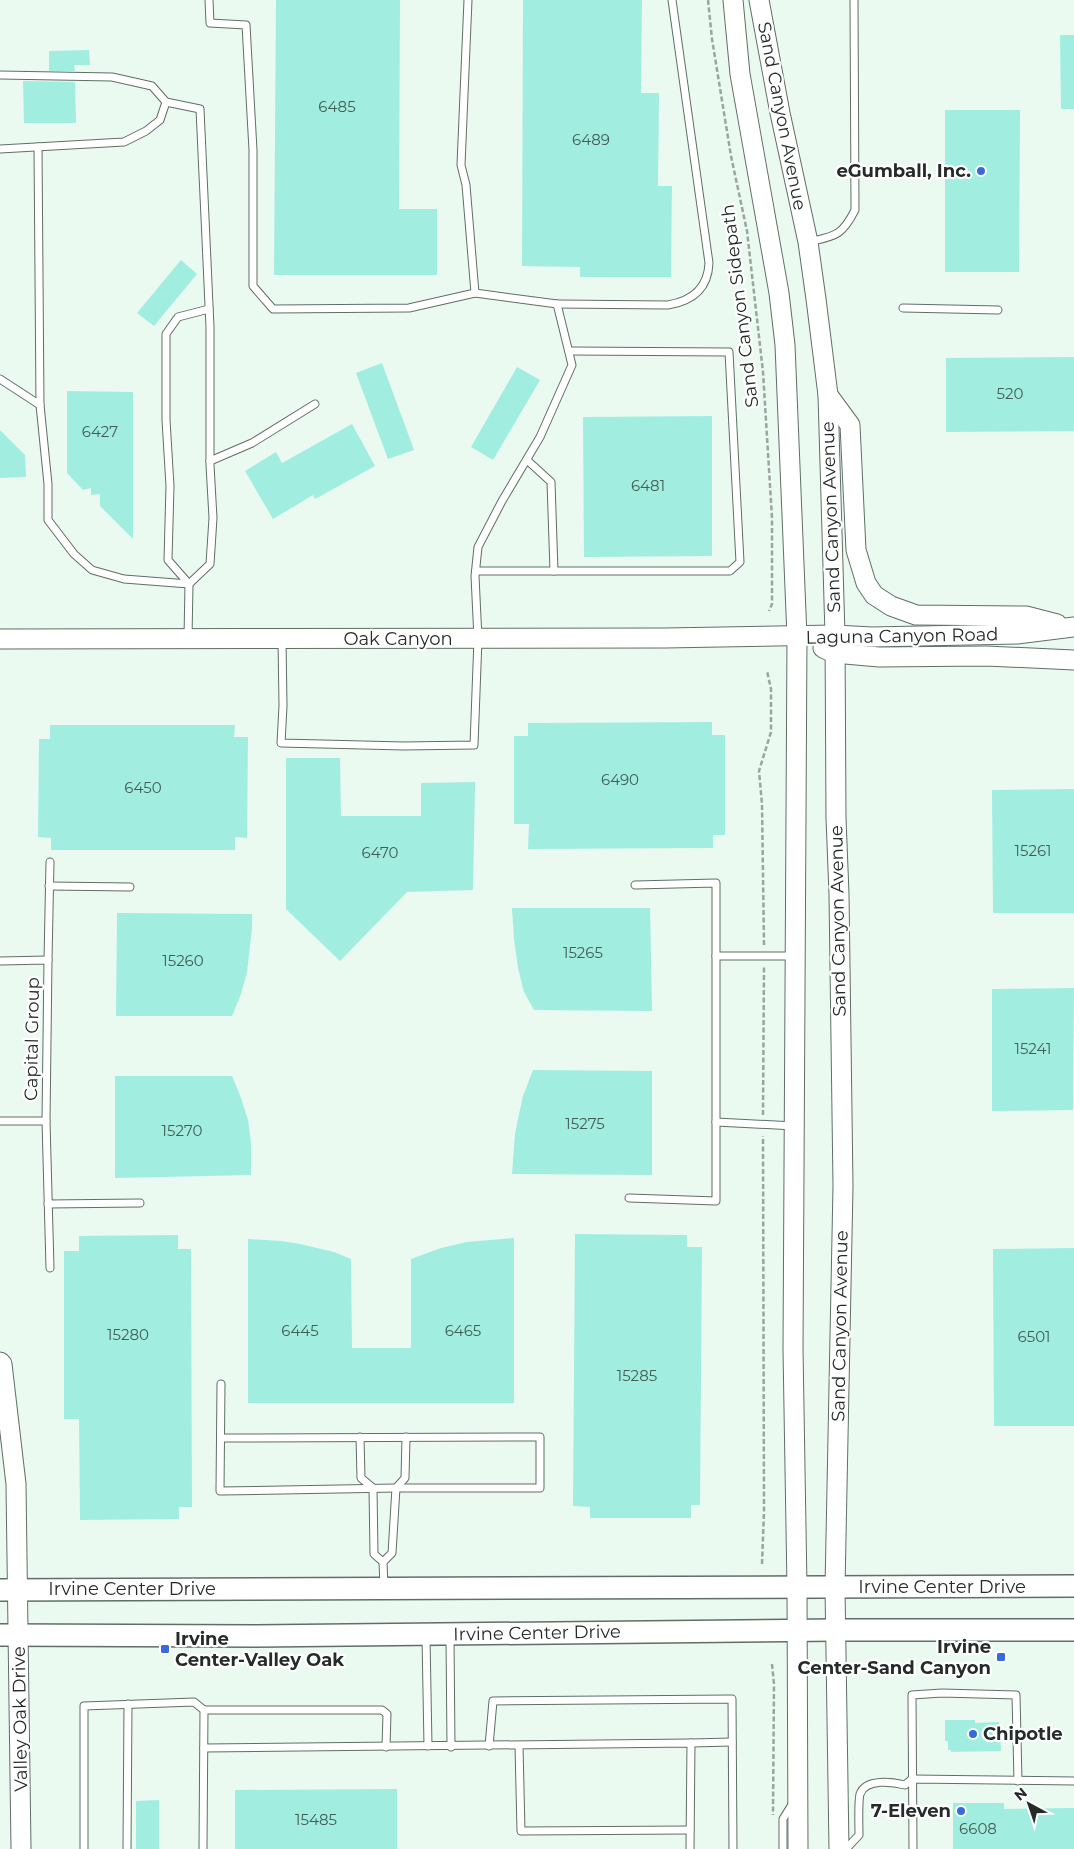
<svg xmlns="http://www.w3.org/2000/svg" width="1074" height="1849" font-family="Montserrat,sans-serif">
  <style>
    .building { fill: #a1ede0 }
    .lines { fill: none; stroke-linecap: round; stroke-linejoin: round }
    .lane-casing { stroke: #606e67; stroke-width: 9 }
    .secondary-casing { stroke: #606e67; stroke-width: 21 }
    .primary-casing { stroke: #606e67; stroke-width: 24 }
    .path { stroke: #99a59f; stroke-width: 2.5; stroke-dasharray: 5 2.5; stroke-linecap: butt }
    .lane { stroke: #fff; stroke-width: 7 }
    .secondary { stroke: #fff; stroke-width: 19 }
    .primary { stroke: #fff; stroke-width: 21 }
    .poi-dot { fill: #376bda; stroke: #fff; stroke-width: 2 }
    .labels { text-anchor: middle; stroke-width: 4.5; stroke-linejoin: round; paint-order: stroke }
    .number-label { font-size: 15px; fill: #445c56 }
    .street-label { font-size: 18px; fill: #252b28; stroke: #fff }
    .poi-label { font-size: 18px; font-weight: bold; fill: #252b28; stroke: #fff; text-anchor: end }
  </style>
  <rect width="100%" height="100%" fill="#eafaf1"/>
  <g class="building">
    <path d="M276 0H400L399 209H437V275H274Z"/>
    <path d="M523 0H642L641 93H659L658 186H672L671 277H580V267L522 266Z"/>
    <path d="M1060 35H1074V109H1061Z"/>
    <path d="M89 50 90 65H74L75 71H49V51Z"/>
    <path d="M23 81 75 82 76 123H24Z"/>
    <path d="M945 110H1020L1019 272H945Z"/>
    <path d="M181 260 197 274 154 326 137 313Z"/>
    <path d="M1074 357V431L946 432V358Z"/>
    <path d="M382 363 414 450 388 459 356 373Z"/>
    <path d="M517 367 540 380 493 460 471 447Z"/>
    <path d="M67 391 133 392V539L100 506V494L91 495V488L83 490 67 473Z"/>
    <path d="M712 416V556L584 557 583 417Z"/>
    <path d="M352 424 375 466 315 499 313 495 273 519 245 471 276 452 282 463Z"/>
    <path d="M0 430 25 455 26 477 0 478Z"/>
    <path d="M712 722V735H725V835H713V848L528 849 529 824H514V736H528V723Z"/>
    <path d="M50 725H235L234 737H248L247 838 235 837V850H51V838L38 837 39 739H50Z"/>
    <path d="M286 758H340L341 816H421V783L475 782 473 890 407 892 340 961 286 909Z"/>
    <path d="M1074 789V913H993L992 790Z"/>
    <path d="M512 908H650L652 1011 534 1010 524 992 518 968 514 939Z"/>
    <path d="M117 913 252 914V929L247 972 241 994 232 1016H116Z"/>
    <path d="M1074 988 1073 1110 992 1111V989Z"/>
    <path d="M533 1070 652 1071V1175L512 1174 515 1134 519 1114 523 1096Z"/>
    <path d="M115 1076H232L241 1098 248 1120 251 1142V1175L115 1178Z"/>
    <path d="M575 1234 687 1235V1247H702L700 1505H691V1518H590V1507L573 1506Z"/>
    <path d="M178 1235V1249H191L192 1507H179V1519L80 1520 79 1419H64V1251H79V1236Z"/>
    <path d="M514 1238V1403H248V1239L281 1241 300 1244 334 1252 351 1259 352 1348H411V1259L441 1248 467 1242Z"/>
    <path d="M1074 1248V1426H994L993 1249Z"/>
    <path d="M945 1720H975V1723L999 1722V1728H1000L1001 1751 951 1752V1750H948V1741H945Z"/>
    <path d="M397 1789V1849H235V1790Z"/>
    <path d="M159 1800V1849H136V1801Z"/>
    <path d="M953 1803H1004V1809L1074 1808V1849H953Z"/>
  </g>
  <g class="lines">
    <g class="lane-casing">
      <g id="lane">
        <path d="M209 0 210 23 246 25 253 150V286L273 309 409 308 475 293 557 304 572 365 540 437 502 501 478 547 475 576 478 639 474 745 404 746 281 743 283 706 282 639"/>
        <path d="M468 0 461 165 466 185 475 293"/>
        <path d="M0 75 112 77 152 86 166 102 160 120 146 131 124 142 0 149"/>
        <path d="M38 147 40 405 48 484V520L74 554 92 570 124 579 189 584 210 564 213 518 210 465V327L200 109 166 102"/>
        <path d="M809 242C835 236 842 236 855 210L854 0"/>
        <path d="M557 304 668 305C692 301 708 289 709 263L672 0"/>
        <path d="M903 308 998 310"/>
        <path d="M0 379 40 405"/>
        <path d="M527 460 551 482 554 571"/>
        <path d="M210 461 252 443 315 404"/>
        <path d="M476 571H730L740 562 729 352 569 351"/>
        <path d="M188 638 189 584 168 560 170 486 166 420V334L178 317 209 309"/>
        <path d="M49 886 130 887"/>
        <path d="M716 956H795"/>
        <path d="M48 960 50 862"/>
        <path d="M0 961 48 960 46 1121H0"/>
        <path d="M46 1121 50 1268"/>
        <path d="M716 1122 794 1126"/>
        <path d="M629 1198 716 1201V883L635 885"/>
        <path d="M48 1204 140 1203"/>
        <path d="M360 1437 361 1478 373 1488 374 1554 383 1562"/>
        <path d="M221 1438 540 1437V1488H396L220 1491 221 1384"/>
        <path d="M384 1586 383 1562 392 1553 396 1488 405 1478 406 1437"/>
        <path d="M426 1637 428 1746"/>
        <path d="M450 1637 451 1747"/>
        <path d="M204 1710H382L387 1714 386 1747"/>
        <path d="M691 1743 732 1742"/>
        <path d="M489 1746 493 1701 732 1699 733 1849"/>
        <path d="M519 1746 521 1831 690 1830"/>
        <path d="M204 1748 691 1743 690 1849"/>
        <path d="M84 1849V1706L194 1702 204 1710 203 1849"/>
        <path d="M127 1849 128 1704"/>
        <path d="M783 1849V1819L793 1803"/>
        <path d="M846 1849 859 1835C859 1826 858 1802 860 1794 866 1778 893 1782 905 1785L912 1779 1074 1781"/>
        <path d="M913 1849 912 1695 942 1693 1016 1695 1018 1781"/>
      </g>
    </g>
    <g class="secondary-casing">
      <g id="secondary">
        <path d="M733 0 740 74 779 293 785 345 797 637 793 1349 797 1587 798 1849"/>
        <path d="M759 0 780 113 808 242 816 299 828 395 835 635 836 818 839 894 843 1186 835 1588 839 1849"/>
        <path d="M828 395 850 425 856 550 866 583 874 595 891 606 916 615 1026 616 1057 624"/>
        <path d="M0 639 665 638 835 635 872 637 1017 634 1074 627"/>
        <path d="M823 648 834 653 879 657 986 656 1074 660"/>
        <path d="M0 1362 2 1364 16 1484 21 1849"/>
      </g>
    </g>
    <g class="primary-casing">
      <g id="primary">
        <path d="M0 1590 1074 1586"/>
        <path d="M0 1635 256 1636 836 1630H1074"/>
      </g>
    </g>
    <g class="path">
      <path d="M708 0 712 39 731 156 747 231 763 372 772 518V604L769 611"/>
      <path d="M764 945 762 804 759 771 771 732V689L767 671"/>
      <path d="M763 1115 764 966"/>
      <path d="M762 1564 764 1511 763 1136"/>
      <path d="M772 1664 774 1684 773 1815"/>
    </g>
    <use href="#lane" class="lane"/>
    <use href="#secondary" class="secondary"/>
    <use href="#primary" class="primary"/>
  </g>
  <g class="poi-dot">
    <circle cx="981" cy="171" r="5"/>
    <rect x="160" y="1644" width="10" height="10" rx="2.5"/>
    <rect x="996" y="1652" width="10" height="10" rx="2.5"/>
    <circle cx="973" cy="1734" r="5"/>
    <circle cx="961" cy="1811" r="5"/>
  </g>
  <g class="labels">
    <g class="number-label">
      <text x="337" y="112">6485</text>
      <text x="591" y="145">6489</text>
      <text x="1010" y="399">520</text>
      <text x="100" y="437">6427</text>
      <text x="648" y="491">6481</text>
      <text x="620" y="785">6490</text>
      <text x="143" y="793">6450</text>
      <text x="1033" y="856">15261</text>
      <text x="380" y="858">6470</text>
      <text x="583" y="958">15265</text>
      <text x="183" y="966">15260</text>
      <text x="1033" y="1054">15241</text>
      <text x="585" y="1129">15275</text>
      <text x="182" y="1136">15270</text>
      <text x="300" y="1336">6445</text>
      <text x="463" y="1336">6465</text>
      <text x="128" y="1340">15280</text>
      <text x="1034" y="1342">6501</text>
      <text x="637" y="1381">15285</text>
      <text x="316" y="1825">15485</text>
      <text x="978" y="1834">6608</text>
    </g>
    <g class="street-label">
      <text transform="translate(782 116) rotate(79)" y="6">Sand Canyon Avenue</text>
      <text transform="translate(740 306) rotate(-97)" y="6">Sand Canyon Sidepath</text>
      <text transform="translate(831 517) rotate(-92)" y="6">Sand Canyon Avenue</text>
      <text transform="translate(902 636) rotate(-1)" y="6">Laguna Canyon Road</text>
      <text x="398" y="645">Oak Canyon</text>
      <text transform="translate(838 921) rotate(-91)" y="6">Sand Canyon Avenue</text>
      <text transform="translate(32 1039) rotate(-89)" y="6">Capital Group</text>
      <text transform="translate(840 1326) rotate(-89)" y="6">Sand Canyon Avenue</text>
      <text x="942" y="1593">Irvine Center Drive</text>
      <text x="132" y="1595">Irvine Center Drive</text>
      <text transform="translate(537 1633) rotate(-1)" y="6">Irvine Center Drive</text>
      <text transform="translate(20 1719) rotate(-91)" y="6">Valley Oak Drive</text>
    </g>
    <g class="poi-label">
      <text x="971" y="177">eGumball, Inc.</text>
      <text x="175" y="1645" text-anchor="start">Irvine<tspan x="175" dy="21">Center-Valley Oak</tspan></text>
      <text x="991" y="1653">Irvine<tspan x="991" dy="21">Center-Sand Canyon</tspan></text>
      <text x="983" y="1740" text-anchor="start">Chipotle</text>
      <text x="951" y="1817">7-Eleven</text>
    </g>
  </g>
  <g transform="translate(1029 1804) rotate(320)" stroke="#ffffff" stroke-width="4" paint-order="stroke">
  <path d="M0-4L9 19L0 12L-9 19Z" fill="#252b28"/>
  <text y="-8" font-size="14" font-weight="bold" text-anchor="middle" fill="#252b28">N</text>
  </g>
</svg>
